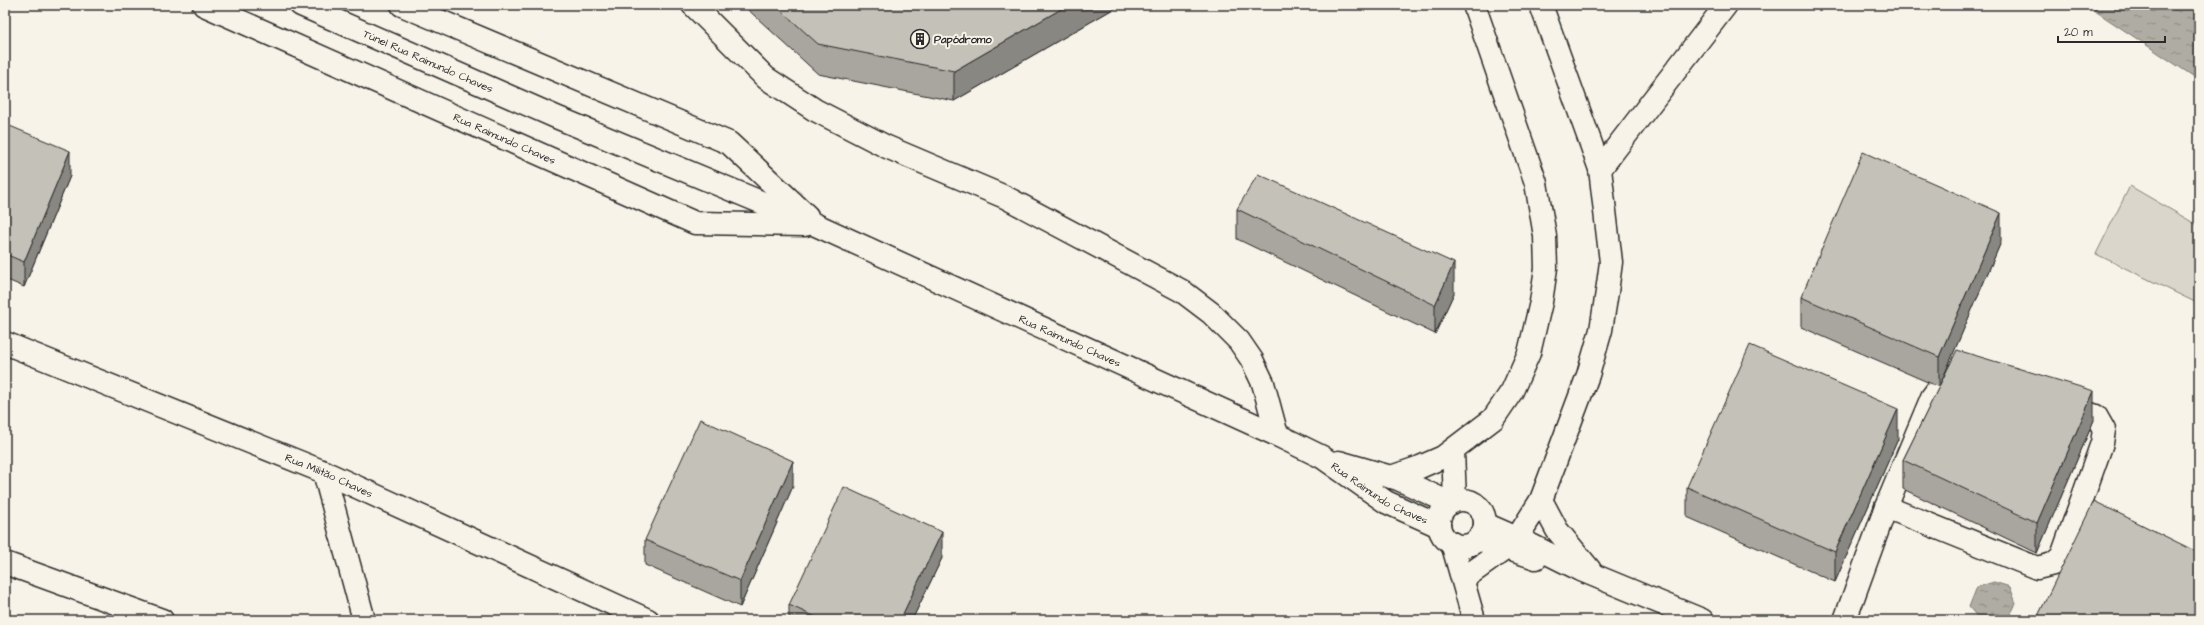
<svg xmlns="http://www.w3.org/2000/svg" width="2204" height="625" font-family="'Architects Daughter',sans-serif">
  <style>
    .garden { fill: #dad6cc; stroke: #82807c }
    .water { fill: url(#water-ripples); stroke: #7a7874 }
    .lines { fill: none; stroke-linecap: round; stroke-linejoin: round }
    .minor-casing { stroke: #2b2b2b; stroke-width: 25 }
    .major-casing { stroke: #2b2b2b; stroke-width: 25 }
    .minor { stroke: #f7f3e8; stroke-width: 22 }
    .major { stroke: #f7f3e8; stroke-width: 22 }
    .wall { fill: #a9a69f; stroke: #2b2b2b }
    .shaded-wall { fill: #898782; stroke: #2b2b2b }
    .building { fill: #c4c1b9; stroke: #2b2b2b }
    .labels { text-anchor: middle; stroke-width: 4; stroke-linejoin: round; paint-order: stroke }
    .poi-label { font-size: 11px; font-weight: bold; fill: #2b2b2b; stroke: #f7f3e8; text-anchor: start }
    .street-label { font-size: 11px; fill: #2b2b2b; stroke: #f7f3e8 }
  </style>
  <defs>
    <pattern id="water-ripples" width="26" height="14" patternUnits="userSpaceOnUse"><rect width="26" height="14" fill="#afaca4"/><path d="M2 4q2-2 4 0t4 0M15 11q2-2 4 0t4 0" fill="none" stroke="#8f8c86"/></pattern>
  </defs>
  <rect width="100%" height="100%" fill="#f7f3e8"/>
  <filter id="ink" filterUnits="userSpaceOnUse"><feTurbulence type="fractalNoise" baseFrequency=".025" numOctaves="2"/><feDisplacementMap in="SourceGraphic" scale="8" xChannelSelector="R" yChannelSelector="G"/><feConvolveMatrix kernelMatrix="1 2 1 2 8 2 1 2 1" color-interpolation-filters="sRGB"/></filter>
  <g filter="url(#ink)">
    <path class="garden" d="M2130 186 2199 226V304L2096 254Z"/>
    <g class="water">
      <path d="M2086 5H2199V80Z"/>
      <path d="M1994 582 2010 587 2016 603C2007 625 2001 620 1980 620L1969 607 1977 587Z"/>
    </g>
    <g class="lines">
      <g class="minor-casing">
        <g id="minor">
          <path d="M693 5 766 78 815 110 887 147 1005 197 1182 291 1211 313 1239 341 1252 360 1263 383 1277 435"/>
          <path d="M1600 169 1726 5"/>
          <path id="s1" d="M5 343 324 472 648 620"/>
          <path d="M1453 451 1455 500"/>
          <path d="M324 472 364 620"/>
          <path d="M1391 477 1420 467 1443 457 1493 419 1512 391 1529 353 1541 302 1546 268 1545 236 1536 183 1474 5"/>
          <path d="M1886 507 2037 568 2053 564 2062 556 2102 443 2104 430 2096 416 2066 405"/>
          <path d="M1452 543 1474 620"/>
          <path d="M5 563 162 620"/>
          <path d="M1467 576 1505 549 1517 538 1541 500 1588 375 1601 330 1607 292 1611 262 1600 169 1541 5"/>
          <path d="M1845 620 1886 507 1932 397 1946 378 1960 374"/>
        </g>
      </g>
      <g class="major-casing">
        <g id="major">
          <path id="s2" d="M204 5 695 223 805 225"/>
          <path id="s3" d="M301 5 556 117 816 225 1277 435 1322 457 1386 502 1439 526"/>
          <path d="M402 5 729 143 807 216"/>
          <path d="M1339 462 1398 479 1450 503"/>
          <circle cx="1462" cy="523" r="23"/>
          <path d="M1541 500 1557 530 1590 570"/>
          <path d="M1485 524 1517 538 1581 570 1702 620"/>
          <path d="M1478 539 1536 558"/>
        </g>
      </g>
      <use href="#minor" class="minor"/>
      <use href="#major" class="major"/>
    </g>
    <g class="wall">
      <path d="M743 5H1120L954 101 818 74Z"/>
      <path d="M5 124 70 176 24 287 5 279Z"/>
      <path d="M1237 209 1454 293 1435 334 1237 239Z"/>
      <path d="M2001 242 1940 384 2094 420 2037 553 1903 489V460L1939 387 1801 327V297Z"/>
      <path d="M1898 439 1835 582 1687 517V487Z"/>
      <path d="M793 486 740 607 645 565V540Z"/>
      <path d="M942 558 912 620H789V605Z"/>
    </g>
    <g class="shaded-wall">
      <path d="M1068 5H1120L954 101V71Z"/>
      <path d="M70 151V176L24 287V262Z"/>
      <path d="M2001 213V242L1939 387V357Z"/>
      <path d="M1454 263V293L1435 334V305Z"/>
      <path d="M2094 391V420L2037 553V523Z"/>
      <path d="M1898 409V439L1835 582V552Z"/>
      <path d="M793 461V486L740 607V581Z"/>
      <path d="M942 532V558L912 620H900Z"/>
    </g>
    <g class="building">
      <path d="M775 5H1068L954 71 818 44Z"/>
      <path d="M5 124 70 151 24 262 5 254Z"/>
      <path d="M1863 152 2001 213 1939 357 1801 297Z"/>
      <path d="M1258 174 1454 263 1435 305 1237 209Z"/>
      <path d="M1750 345 1898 409 1835 552 1687 487Z"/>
      <path d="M1957 350 2094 391 2037 523 1903 460Z"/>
      <path d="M700 419 793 461 740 581 645 540Z"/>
      <path d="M844 487 942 532 900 620H822L789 605Z"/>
      <path d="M2094 501 2199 553V620H2036Z"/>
    </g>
  </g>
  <defs>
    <g id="building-ring" transform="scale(1)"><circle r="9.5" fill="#f7f3e8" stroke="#2b2b2b" stroke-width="1.5"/><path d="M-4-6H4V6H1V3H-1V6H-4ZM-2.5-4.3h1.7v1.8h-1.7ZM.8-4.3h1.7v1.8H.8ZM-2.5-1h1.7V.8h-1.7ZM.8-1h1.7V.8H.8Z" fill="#2b2b2b"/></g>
  </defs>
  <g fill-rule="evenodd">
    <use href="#building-ring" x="920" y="39"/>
  </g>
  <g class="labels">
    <g class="poi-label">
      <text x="934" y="43">Papódromo</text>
    </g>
    <g class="street-label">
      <text dy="4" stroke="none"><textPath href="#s3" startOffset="139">Túnel Rua Raimundo Chaves</textPath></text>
      <text dy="4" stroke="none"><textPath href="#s2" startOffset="329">Rua Raimundo Chaves</textPath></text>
      <text dy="4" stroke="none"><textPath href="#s3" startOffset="839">Rua Raimundo Chaves</textPath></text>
      <text dy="4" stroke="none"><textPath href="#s1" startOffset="350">Rua Militão Chaves</textPath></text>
      <text dy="4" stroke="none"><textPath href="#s3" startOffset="1185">Rua Raimundo Chaves</textPath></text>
    </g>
  </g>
  <rect width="2204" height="625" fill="none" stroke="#f7f3e8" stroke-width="20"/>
  <rect x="10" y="10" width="2184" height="605" fill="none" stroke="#2b2b2b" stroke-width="1.5" filter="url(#ink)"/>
  <path d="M2058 36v6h107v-6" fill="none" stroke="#2b2b2b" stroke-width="2"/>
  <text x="2064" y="36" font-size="12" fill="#2b2b2b" stroke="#f7f3e8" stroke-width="3" paint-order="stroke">20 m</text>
</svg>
